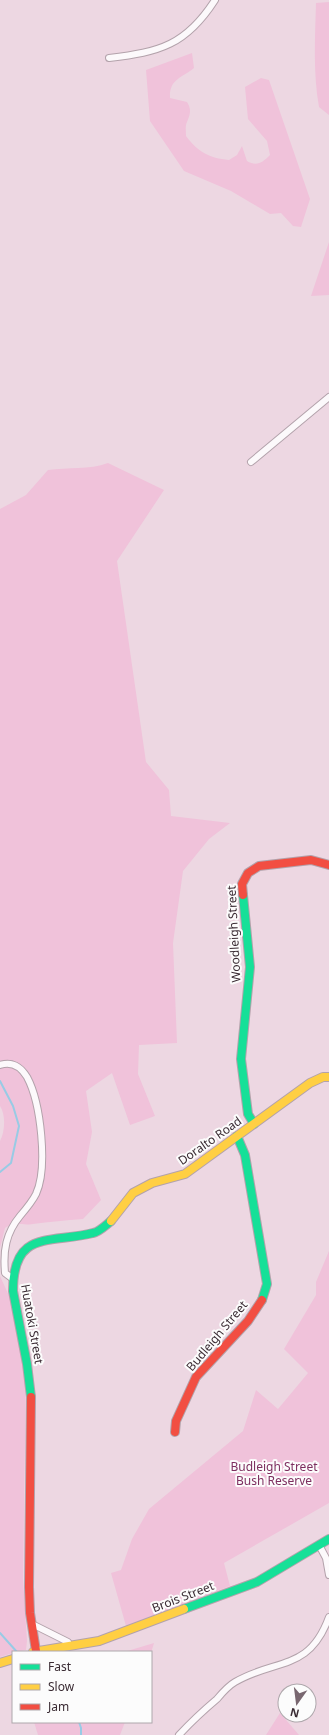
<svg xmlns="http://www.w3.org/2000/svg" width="329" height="1735" font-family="'Noto Sans',sans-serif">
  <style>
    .green { fill: #f0c2da }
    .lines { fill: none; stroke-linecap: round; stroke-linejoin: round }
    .stream { stroke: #98cbe5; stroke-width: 2 }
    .street-casing { stroke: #b3a2ab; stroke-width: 8 }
    .fast-casing { stroke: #b3a2ab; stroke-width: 10 }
    .slow-casing { stroke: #b3a2ab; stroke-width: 10 }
    .jam-casing { stroke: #b3a2ab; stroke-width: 10 }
    .street { stroke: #fcf9fb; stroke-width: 6 }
    .fast { stroke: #16e098; stroke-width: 8 }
    .slow { stroke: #ffcf43; stroke-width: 8 }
    .jam { stroke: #f24e42; stroke-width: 8 }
    .labels { text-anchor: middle; stroke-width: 4; stroke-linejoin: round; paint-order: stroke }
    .street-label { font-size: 12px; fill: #3a2b33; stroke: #fcfcfc }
    .park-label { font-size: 12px; fill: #7d2e5f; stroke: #fcfcfc }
  </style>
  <rect width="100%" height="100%" fill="#edd7e2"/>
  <g class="green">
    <path d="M329 2V115L319 107C313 73 315 38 316 3Z"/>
    <path d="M192 53 194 68C182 78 169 79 170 98L187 102C192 110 190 114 187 122 185 126 186 131 186 136 198 152 209 158 229 160L237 155 242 146 247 161C257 167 263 162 270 155L267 141 248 119 245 87 261 78 269 80 310 199 301 227 293 226 281 213 270 214 231 191 184 171 150 121 146 70Z"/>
    <path d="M329 242V295L311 296Z"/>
    <path d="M108 463 164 490 117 561 146 762 169 790 171 816 230 823 209 839 183 871 173 943 177 1043 139 1045 138 1074 155 1116 130 1125 112 1073 86 1091 92 1132 86 1164 101 1200 83 1219C66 1220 49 1222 33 1224 21 1226 16 1221 5 1228L0 1248V1141C5 1132 6 1115 0 1106V509L26 495 48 470C68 467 89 470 108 463Z"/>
    <path d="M329 1251V1503L224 1563 230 1586 126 1626 111 1573 121 1570 132 1539 149 1509 243 1431 256 1390 278 1409 308 1373 284 1349 316 1295V1282Z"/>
    <path d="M0 1276 15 1309 26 1371 23 1579 27 1641 26 1650 13 1652V1653L0 1657Z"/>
    <path d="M154 1643 151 1653 124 1652Z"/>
    <path d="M280 1713 299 1735H266Z"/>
    <path d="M34 1722H125L120 1735H38Z"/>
  </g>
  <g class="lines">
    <g class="stream">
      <path d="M0 1081 13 1106 19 1126 11 1163 0 1172"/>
      <path d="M0 1633 17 1652"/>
      <path d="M79 1722 81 1728V1735"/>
    </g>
    <g class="street-casing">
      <g id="street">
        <path d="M109 58C160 52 186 45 215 0"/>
        <path d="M251 462 329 397"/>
        <path d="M0 1065C12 1061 21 1067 27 1077 41 1103 48 1168 36 1194 32 1202 26 1209 20 1216 6 1233 3 1250 5 1273L13 1279"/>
        <path d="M319 1545 326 1558 329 1575"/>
        <path d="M32 1624 68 1642 69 1645"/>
        <path d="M179 1735C191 1722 204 1710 217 1699 222 1693 228 1686 235 1682 276 1658 309 1672 329 1617"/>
      </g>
    </g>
    <g class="fast-casing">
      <g id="fast">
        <path d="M243 895 250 967 241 1059 248 1114 254 1124"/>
        <path d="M237 1136 245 1155 267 1284 262 1300"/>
        <path d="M31 1397 27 1364 13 1291C13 1229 50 1244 93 1233 99 1232 106 1225 111 1221"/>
        <path d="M184 1609 257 1582 329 1539"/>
      </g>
    </g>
    <g class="slow-casing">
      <g id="slow">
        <path d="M111 1221 133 1193 152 1183 185 1174 310 1083 323 1077H329"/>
        <path d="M33 1652 99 1641 184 1609"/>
        <path d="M0 1663 13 1659"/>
      </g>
    </g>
    <g class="jam-casing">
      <g id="jam">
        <path d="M243 895 242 884 248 873 259 866 311 860 329 865"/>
        <path d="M31 1397 29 1587 30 1613 36 1651"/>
        <path d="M175 1432 176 1421 196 1377 248 1321 262 1300"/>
      </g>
    </g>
    <use href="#street" class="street"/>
    <use href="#fast" class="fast"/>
    <use href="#slow" class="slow"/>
    <use href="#jam" class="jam"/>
  </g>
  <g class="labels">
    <g class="street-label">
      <text transform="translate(234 934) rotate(-93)" y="4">Woodleigh Street</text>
      <text transform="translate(210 1141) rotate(-35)" y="4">Doralto Road</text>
      <text transform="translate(32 1324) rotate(80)" y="4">Huatoki Street</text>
      <text transform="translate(217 1336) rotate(-50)" y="4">Budleigh Street</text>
      <text transform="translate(183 1597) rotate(-21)" y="4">Brois Street</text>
    </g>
    <g class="park-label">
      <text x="274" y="1471">Budleigh Street<tspan x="274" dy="14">Bush Reserve</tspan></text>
    </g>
  </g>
  <rect x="12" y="1651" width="140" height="72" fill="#fcfcfc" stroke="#aea8ac"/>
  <rect x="20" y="1664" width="20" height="6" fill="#16e098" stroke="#aea8ac"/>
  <text x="48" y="1671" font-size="12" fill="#3a2b33">Fast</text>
  <rect x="20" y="1684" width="20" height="6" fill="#ffcf43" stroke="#aea8ac"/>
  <text x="48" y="1691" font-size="12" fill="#3a2b33">Slow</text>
  <rect x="20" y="1704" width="20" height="6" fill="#f24e42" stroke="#aea8ac"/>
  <text x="48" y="1711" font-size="12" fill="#3a2b33">Jam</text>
  <g transform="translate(297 1703) rotate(194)"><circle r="19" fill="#fcfcfc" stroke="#aea8ac"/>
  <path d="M0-3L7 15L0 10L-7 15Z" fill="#796770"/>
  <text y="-6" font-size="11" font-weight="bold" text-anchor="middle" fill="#3a2b33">N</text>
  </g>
</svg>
